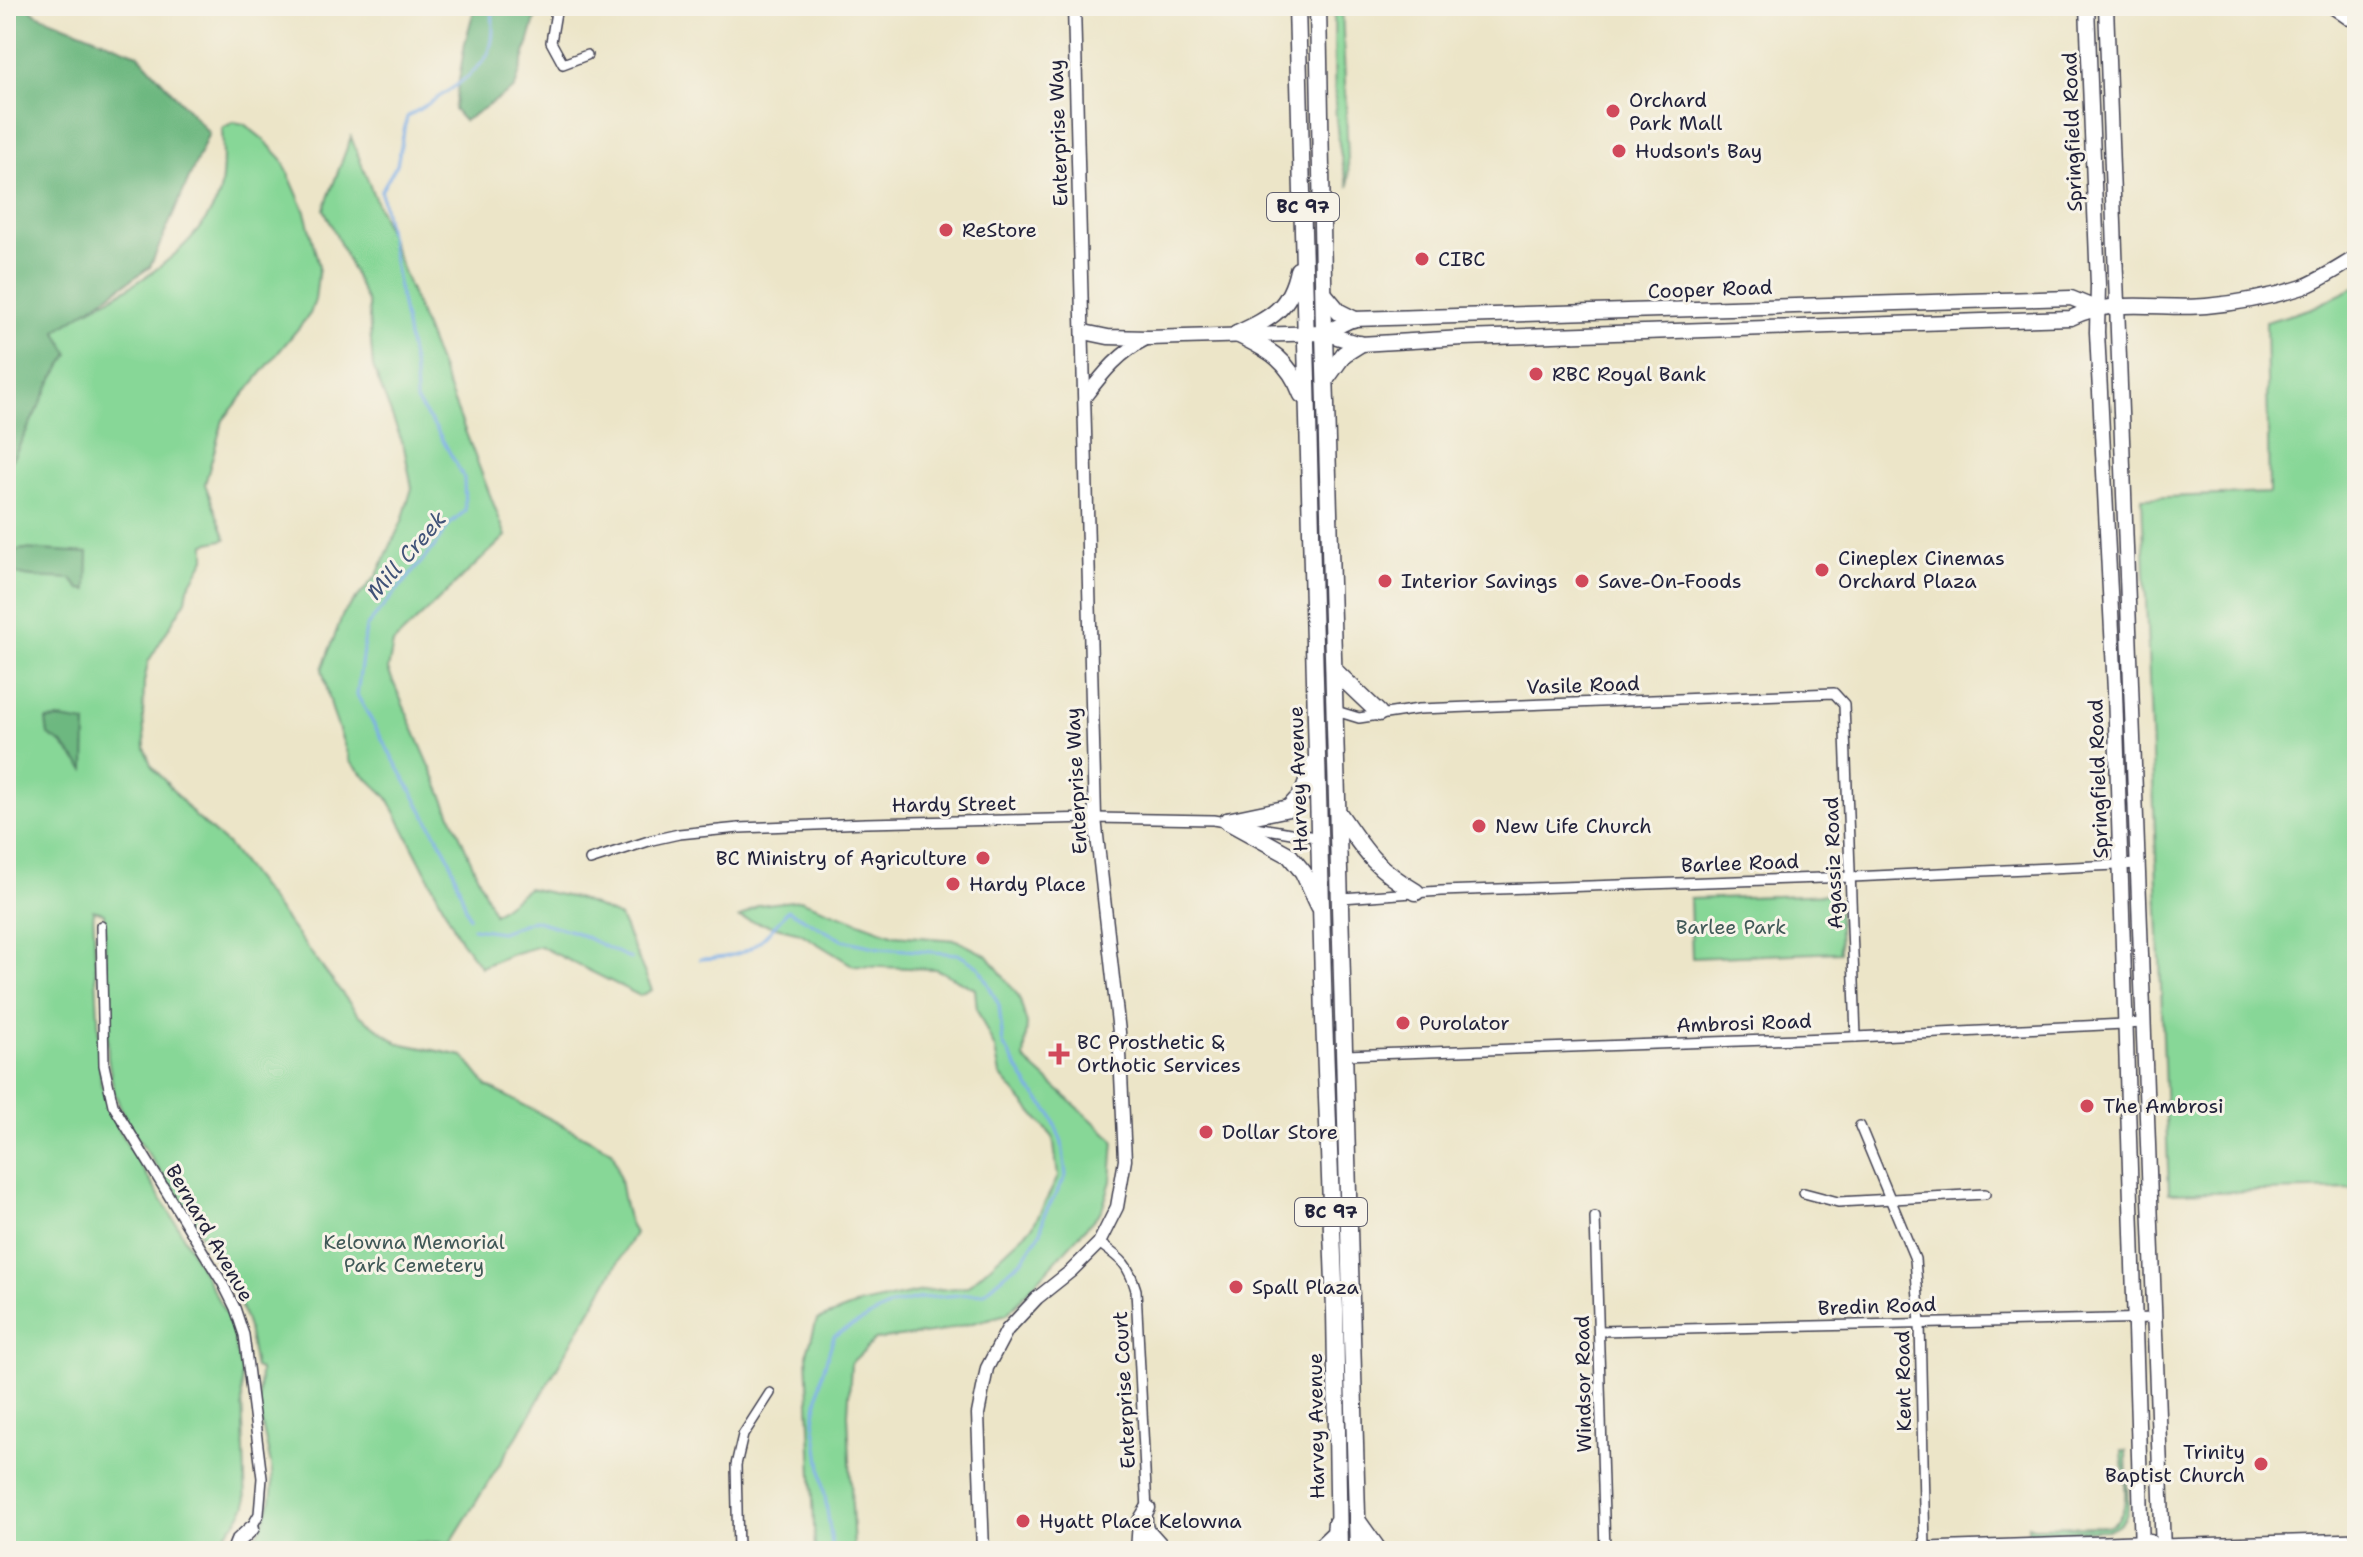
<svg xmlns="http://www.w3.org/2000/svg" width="2363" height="1557" font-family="'Shantell Sans',sans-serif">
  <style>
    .green { fill: #87d797; stroke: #547c69; stroke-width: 2 }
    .forest { fill: #6db880; stroke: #486d5e; stroke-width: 2 }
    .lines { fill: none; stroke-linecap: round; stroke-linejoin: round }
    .stream { stroke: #7baee8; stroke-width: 3 }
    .minor-casing { stroke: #403f50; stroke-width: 12 }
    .tertiary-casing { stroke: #403f50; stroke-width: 15 }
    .secondary-casing { stroke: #403f50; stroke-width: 17 }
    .trunk-casing { stroke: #403f50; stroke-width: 19 }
    .minor { stroke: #fff; stroke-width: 9 }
    .tertiary { stroke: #fff; stroke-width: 12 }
    .secondary { stroke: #fff; stroke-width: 14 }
    .trunk { stroke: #fff; stroke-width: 16 }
    .poi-dot { fill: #d1495b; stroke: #f7f3e8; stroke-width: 3 }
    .labels { text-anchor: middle; stroke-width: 6; stroke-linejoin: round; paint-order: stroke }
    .shield { fill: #f7f3e8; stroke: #62616f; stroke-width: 2 }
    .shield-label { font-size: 18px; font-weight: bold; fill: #22223b }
    .poi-label { font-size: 20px; fill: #22223b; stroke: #f7f3e8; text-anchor: start }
    .street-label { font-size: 20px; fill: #22223b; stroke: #f7f3e8 }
    .park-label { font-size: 20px; fill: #405857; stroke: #f7f3e8 }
    .water-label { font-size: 22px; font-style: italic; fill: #415378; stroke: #f7f3e8 }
  </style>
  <rect width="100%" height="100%" fill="#f7f3e8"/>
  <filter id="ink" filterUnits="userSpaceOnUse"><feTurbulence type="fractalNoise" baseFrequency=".0125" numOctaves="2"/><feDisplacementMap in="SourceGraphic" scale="16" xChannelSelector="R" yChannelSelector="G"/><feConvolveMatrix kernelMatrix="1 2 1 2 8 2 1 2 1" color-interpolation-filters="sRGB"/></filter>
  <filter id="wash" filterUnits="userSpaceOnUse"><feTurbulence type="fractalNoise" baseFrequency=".006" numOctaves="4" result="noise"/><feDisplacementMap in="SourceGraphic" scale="32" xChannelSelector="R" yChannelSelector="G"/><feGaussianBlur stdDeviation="1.8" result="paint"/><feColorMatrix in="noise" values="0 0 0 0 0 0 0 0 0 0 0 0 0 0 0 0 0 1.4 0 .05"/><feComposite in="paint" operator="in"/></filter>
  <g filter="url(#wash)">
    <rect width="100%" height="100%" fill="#ece5c8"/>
    <g class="green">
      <path d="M1334 6H1342L1349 187C1330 130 1335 66 1334 6Z"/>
      <path d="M6 33 54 326C115 297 185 264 217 201 225 184 223 146 222 128L234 122 244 124 263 139 282 159 305 212 319 266 315 300 310 314 223 420 205 484 226 539 205 544V559L188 588 186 600 148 662 144 682 143 716 145 748 151 765 196 817 228 845 358 1014 398 1043 463 1056 487 1086 612 1151C624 1179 620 1208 635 1233L521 1430 451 1542 401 1543 389 1549 355 1551H252L257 1541 255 1539C287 1483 267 1463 259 1407 258 1394 260 1383 260 1370L255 1368 248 1328 237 1295 183 1205 127 1123 114 1092 108 1059 104 913 93 910 101 1084 118 1129 176 1223 230 1321 241 1370 246 1505 237 1521 210 1551H6Z"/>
      <path d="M351 137 506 536 393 643 388 670 494 914 528 888 579 899 620 917 652 990 640 996 540 946 512 954 481 967 461 941 388 798 350 762 333 713 322 669 343 614 377 575 402 521 412 488 404 447 373 367 368 304 324 209Z"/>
      <path d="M2357 286V1189L2169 1193 2142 498 2269 493 2266 322 2312 308Z"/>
      <path d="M1831 894 1838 901 1840 952 1692 958 1690 899Z"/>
      <path d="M800 900 894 935 956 940 988 956 1019 997 1027 1024 1024 1059 1114 1140 1111 1181 1102 1210 1007 1314 938 1332 875 1340 851 1363 848 1414 854 1551H815L807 1353 817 1320 857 1305 923 1291 967 1287 1033 1226 1058 1177 1053 1137 1000 1075 995 1049 977 1010 975 989 936 969 854 966 800 933 739 918 759 905Z"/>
      <path d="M2122 1451H2126L2128 1509C2126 1521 2118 1526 2107 1530L2028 1532V1525L2033 1527 2107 1526C2135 1517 2123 1475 2122 1451Z"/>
    </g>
    <g class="forest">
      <path d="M6 6H28L36 14 138 54 209 133 150 267 56 331 69 354 51 382 6 472Z"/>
      <path d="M475 6H539L515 88 464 121 454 110 465 43Z"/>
      <path d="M24 549 88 553 87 590 80 589 71 579C49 576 23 582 6 567V552Z"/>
      <path d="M60 719 86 723 85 770 61 743 48 735 46 720Z"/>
    </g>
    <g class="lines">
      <g class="stream">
        <path d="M469 917 449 857 357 695 366 627 434 547 450 524 465 511 464 478 437 430 416 401 415 375 381 191 397 164 407 117C430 102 473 79 487 56 495 41 493 22 492 6"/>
        <path d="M473 928 501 932 533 920 575 932 631 959"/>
        <path d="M700 959C749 958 758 946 788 910L842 940 880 948 958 954 979 967 999 1005 1003 1044 1031 1090 1051 1114 1062 1143 1066 1176 1044 1215 1041 1232 1024 1258 984 1293 922 1298 891 1305 834 1336 822 1374 814 1420 833 1551"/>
      </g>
    </g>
  </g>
  <g filter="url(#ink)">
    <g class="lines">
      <g class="minor-casing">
        <g id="minor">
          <path d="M557 6 551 42 563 64 587 55"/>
          <path d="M2328 6 2348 20 2357 11"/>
          <path d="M1336 711 1359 718 1419 709 1834 693 1844 704 1856 1037"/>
          <path d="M590 860 652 840 679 834 739 828 866 823 1095 818 1213 820 1321 838"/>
          <path d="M1342 898 1441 891 1852 877 2139 864"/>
          <path d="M101 926 104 1065 113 1105 223 1284 235 1308 244 1335 262 1478 259 1514 250 1530"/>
          <path d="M1345 1055 1856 1037 2144 1023"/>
          <path d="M1860 1126 1915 1259 1920 1323 1925 1551"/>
          <path d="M1804 1193 1838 1202 1985 1194"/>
          <path d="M1595 1217 1605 1551"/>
          <path d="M1099 1243C1121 1259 1128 1263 1136 1290L1149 1551"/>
          <path d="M1600 1331 2156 1318"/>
          <path d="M2162 1544 2357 1538"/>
          <path d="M738 1551 736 1465 743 1435 770 1393"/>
        </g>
      </g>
      <g class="tertiary-casing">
        <g id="tertiary">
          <path d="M1085 397C1104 372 1120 352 1148 338"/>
          <path d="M983 1551 978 1414 987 1368 1007 1330 1037 1298 1071 1271 1099 1243 1117 1207 1125 1160 1119 1032 1095 818 1074 6"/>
        </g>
      </g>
      <g class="secondary-casing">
        <g id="secondary">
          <path d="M2087 6 2098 285 2097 332 2115 691 2142 1551"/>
          <path d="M2106 6 2163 1551"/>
          <path d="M1084 332 1108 337 1148 338 1324 333 1360 344 1463 338 2071 318C2111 297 2163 310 2206 306 2238 303 2272 297 2303 287 2321 280 2340 267 2357 257"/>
          <path d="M1324 333 1353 319 2071 298 2098 309"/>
          <path d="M1150 1533 1166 1551"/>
          <path d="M234 1551 238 1541 252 1528"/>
          <path d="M1138 1551 1140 1521 1148 1508"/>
          <path d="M1884 1551 2150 1542"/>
        </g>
      </g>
      <g class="trunk-casing">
        <g id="trunk">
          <path d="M1297 6 1324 1018 1335 1310 1339 1551"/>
          <path d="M1318 6 1324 333 1358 1551"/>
          <path d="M1324 294 1339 312 1353 319"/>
          <path d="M1237 334C1271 318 1290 309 1298 270"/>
          <path d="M1237 334C1270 350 1289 360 1302 395"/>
          <path d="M1326 379 1344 354 1360 344"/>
          <path d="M1334 670 1379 713"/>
          <path d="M1340 815C1366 853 1375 868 1416 892"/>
          <path d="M1227 821 1289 855 1303 872 1319 906"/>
          <path d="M1227 821 1289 808 1303 793 1314 763"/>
          <path d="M1357 1520 1379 1551"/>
          <path d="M1316 1551 1335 1533 1336 1523"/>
        </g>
      </g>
      <use href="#minor" class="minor"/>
      <use href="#tertiary" class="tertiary"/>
      <use href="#secondary" class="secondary"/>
      <use href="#trunk" class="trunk"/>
    </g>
  </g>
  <g class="poi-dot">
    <circle cx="1613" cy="111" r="8"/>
    <circle cx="1619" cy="151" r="8"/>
    <circle cx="946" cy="230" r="8"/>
    <circle cx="1422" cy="259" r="8"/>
    <circle cx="1536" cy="374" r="8"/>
    <circle cx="1822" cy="570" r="8"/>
    <circle cx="1385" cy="581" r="8"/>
    <circle cx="1582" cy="581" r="8"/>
    <circle cx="1479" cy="826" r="8"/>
    <circle cx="983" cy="858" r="8"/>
    <circle cx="953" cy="884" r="8"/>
    <circle cx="1403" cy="1023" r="8"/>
    <path d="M1055 1042h8v8h8v8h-8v8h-8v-8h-8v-8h8z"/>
    <circle cx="2087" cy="1106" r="8"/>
    <circle cx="1206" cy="1132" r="8"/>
    <circle cx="1236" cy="1287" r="8"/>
    <circle cx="2261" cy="1464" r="8"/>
    <circle cx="1023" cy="1521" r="8"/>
  </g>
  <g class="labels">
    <g class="shield">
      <rect x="1267" y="193" width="72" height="28" rx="6"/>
      <rect x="1295" y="1198" width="72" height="28" rx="6"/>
    </g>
    <g class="shield-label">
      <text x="1303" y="213">BC 97</text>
      <text x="1331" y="1218">BC 97</text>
    </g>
    <g class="poi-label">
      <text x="1629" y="107">Orchard<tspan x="1629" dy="23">Park Mall</tspan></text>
      <text x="1635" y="158">Hudson's Bay</text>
      <text x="962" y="237">ReStore</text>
      <text x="1438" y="266">CIBC</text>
      <text x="1552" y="381">RBC Royal Bank</text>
      <text x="1838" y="565">Cineplex Cinemas<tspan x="1838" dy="23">Orchard Plaza</tspan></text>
      <text x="1401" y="588">Interior Savings</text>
      <text x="1598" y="588">Save-On-Foods</text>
      <text x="1495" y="833">New Life Church</text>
      <text x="967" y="865" text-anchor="end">BC Ministry of Agriculture</text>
      <text x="969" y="891">Hardy Place</text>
      <text x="1419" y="1030">Purolator</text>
      <text x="1077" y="1049">BC Prosthetic &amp;<tspan x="1077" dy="23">Orthotic Services</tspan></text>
      <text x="2103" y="1113">The Ambrosi</text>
      <text x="1222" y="1139">Dollar Store</text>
      <text x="1252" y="1294">Spall Plaza</text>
      <text x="2245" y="1459" text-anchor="end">Trinity<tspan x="2245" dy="23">Baptist Church</tspan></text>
      <text x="1039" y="1528">Hyatt Place Kelowna</text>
    </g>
    <g class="street-label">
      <text transform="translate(2072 132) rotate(-92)" y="7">Springfield Road</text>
      <text transform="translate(1058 133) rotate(-92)" y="7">Enterprise Way</text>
      <text transform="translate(1710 289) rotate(-2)" y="7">Cooper Road</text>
      <text transform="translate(1583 685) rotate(-2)" y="7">Vasile Road</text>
      <text transform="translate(1298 779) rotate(-92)" y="7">Harvey Avenue</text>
      <text transform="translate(2098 779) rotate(-92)" y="7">Springfield Road</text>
      <text transform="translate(1076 781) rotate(-93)" y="7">Enterprise Way</text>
      <text transform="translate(954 804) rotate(-1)" y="7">Hardy Street</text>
      <text transform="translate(1740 863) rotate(-2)" y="7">Barlee Road</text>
      <text transform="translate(1833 863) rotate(-92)" y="7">Agassiz Road</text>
      <text transform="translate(1744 1023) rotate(-2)" y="7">Ambrosi Road</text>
      <text transform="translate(210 1233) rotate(60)" y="7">Bernard Avenue</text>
      <text transform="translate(1877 1306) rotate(-2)" y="7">Bredin Road</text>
      <text transform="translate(1903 1381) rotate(-91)" y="7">Kent Road</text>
      <text transform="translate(1583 1384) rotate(-91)" y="7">Windsor Road</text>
      <text transform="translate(1124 1390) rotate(-93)" y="7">Enterprise Court</text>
      <text transform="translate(1316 1426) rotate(-91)" y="7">Harvey Avenue</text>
    </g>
    <g class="park-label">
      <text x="1731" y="934">Barlee Park</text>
      <text x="414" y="1249">Kelowna Memorial<tspan x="414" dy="23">Park Cemetery</tspan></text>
    </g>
    <g class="water-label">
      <text transform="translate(406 555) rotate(-49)" y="8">Mill Creek</text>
    </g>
  </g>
  <rect width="2363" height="1557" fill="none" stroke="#f7f3e8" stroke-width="32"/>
</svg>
